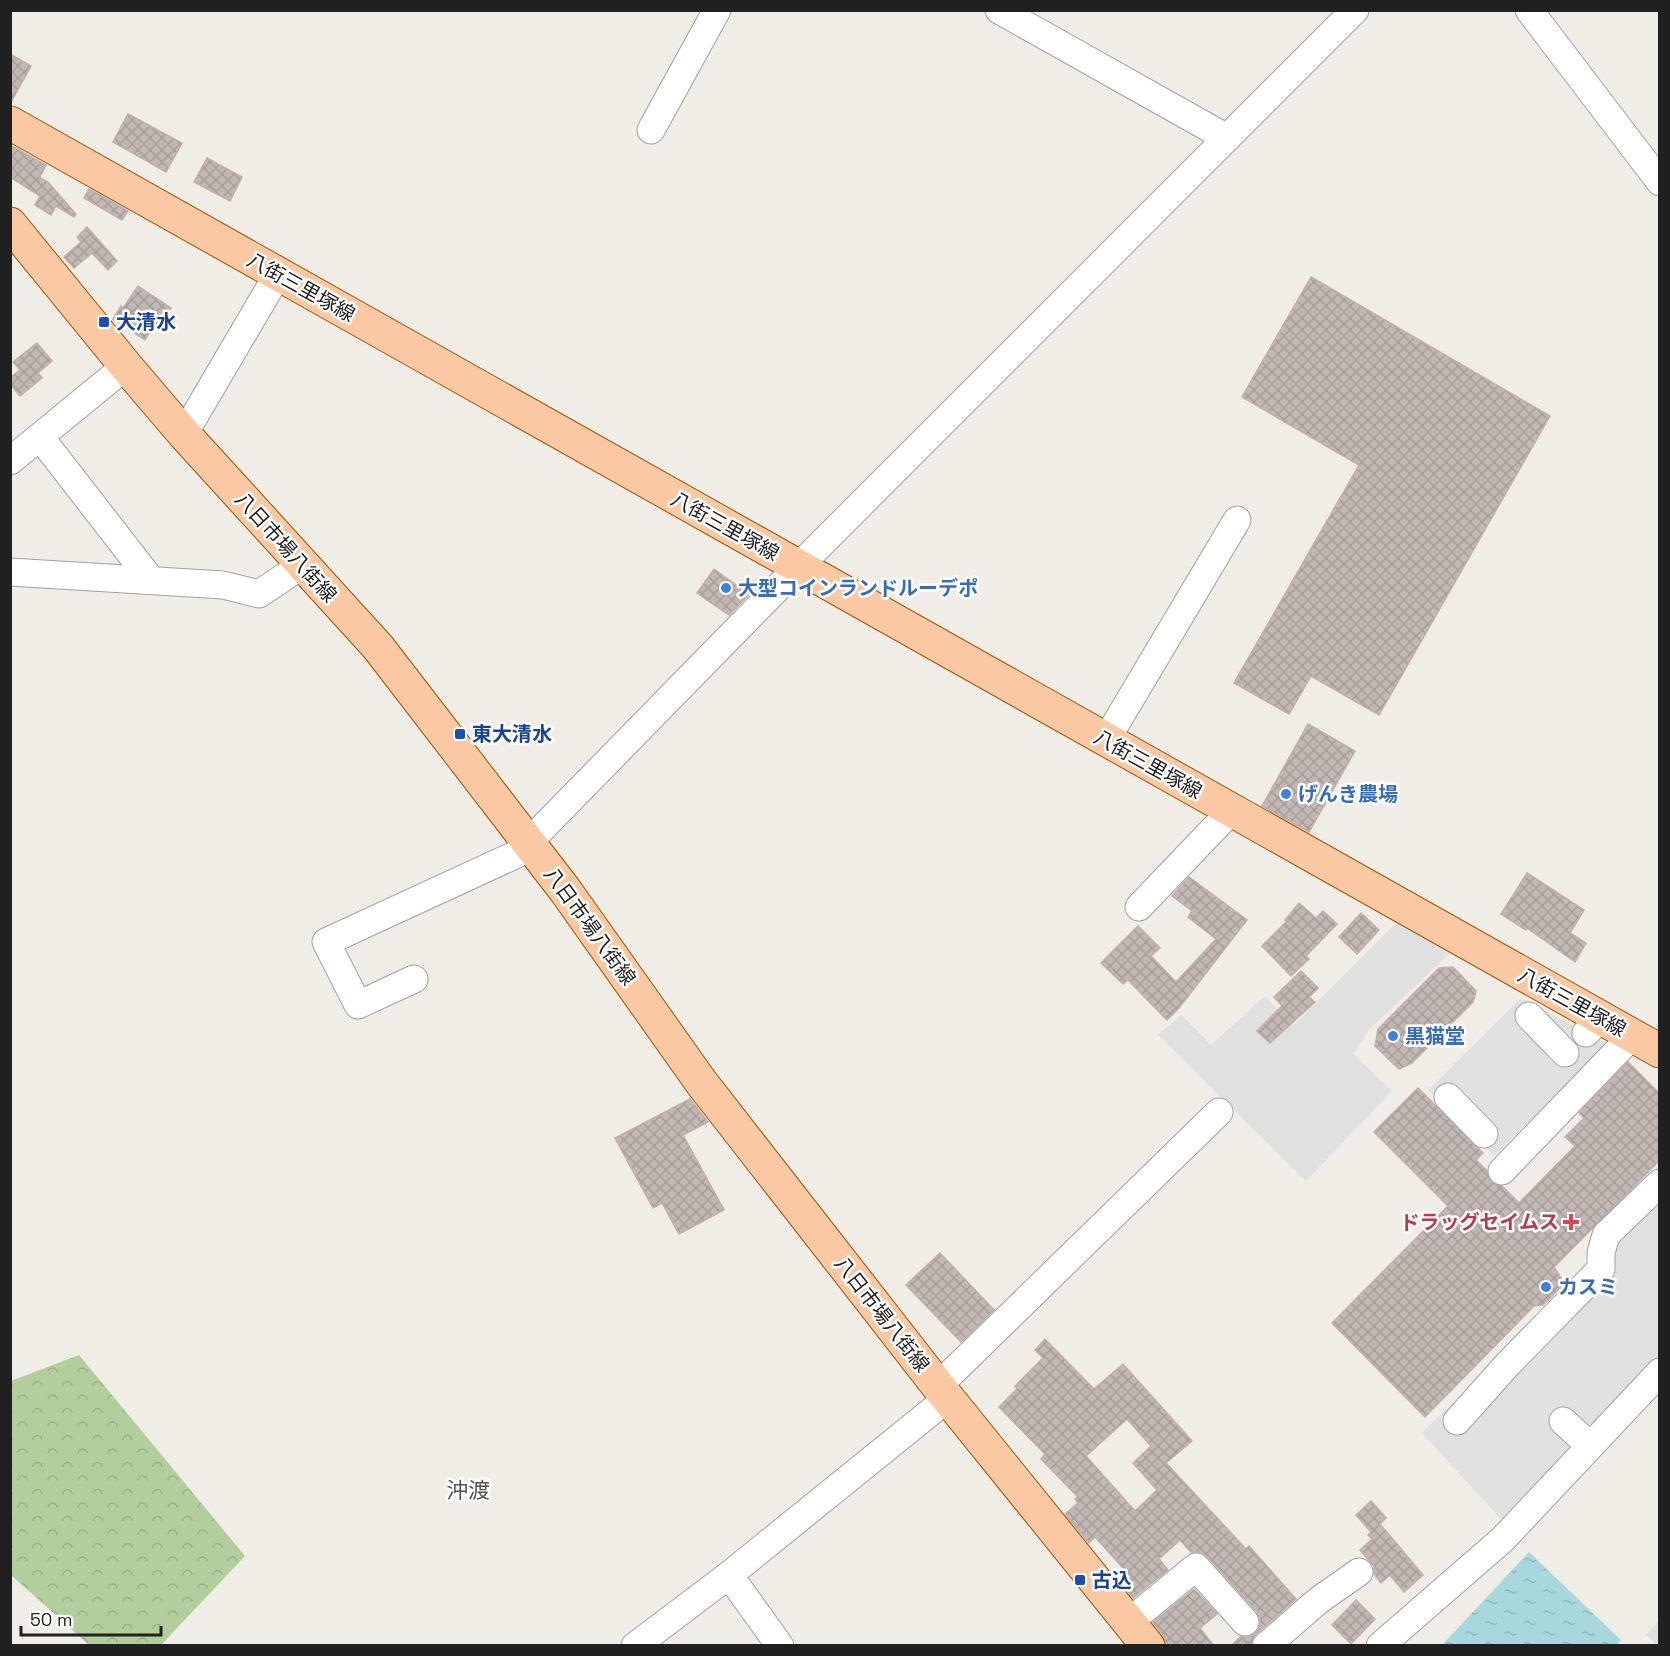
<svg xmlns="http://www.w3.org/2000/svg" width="1670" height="1656" font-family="'Space Grotesk','Noto Sans JP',sans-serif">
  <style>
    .forest { fill: url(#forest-crowns) }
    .parking { fill: #e0e0e0 }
    .water { fill: url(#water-ripples) }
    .building { fill: url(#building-cross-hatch); stroke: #c2b0a9; stroke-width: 1.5; fill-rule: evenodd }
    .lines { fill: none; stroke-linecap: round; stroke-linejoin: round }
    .minor-casing { stroke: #a1a1a1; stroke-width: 29 }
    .major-casing { stroke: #985303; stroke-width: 35 }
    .minor { stroke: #fff; stroke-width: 27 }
    .major { stroke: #fac8a2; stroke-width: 33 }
    .transit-dot { fill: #1a4fb4; stroke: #fff; stroke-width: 2 }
    .shop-dot { fill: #3f7fe0; stroke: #fff; stroke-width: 2 }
    .health-dot { fill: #e0444e; stroke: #fff; stroke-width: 2 }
    .labels { text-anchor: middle; stroke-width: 5; stroke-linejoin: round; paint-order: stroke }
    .street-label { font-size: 20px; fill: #202020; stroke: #fff }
    .transit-label { font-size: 20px; font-weight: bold; fill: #164399; stroke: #fff; text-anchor: start }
    .shop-label { font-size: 20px; font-weight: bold; fill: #366cbe; stroke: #fff; text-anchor: start }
    .health-label { font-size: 20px; font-weight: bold; fill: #be3a42; stroke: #fff; text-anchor: end }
    .quarter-label { font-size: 22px; fill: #535353; stroke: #fff }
  </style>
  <defs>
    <pattern id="forest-crowns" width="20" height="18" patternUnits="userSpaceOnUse" patternTransform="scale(1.5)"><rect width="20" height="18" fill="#b2ce9c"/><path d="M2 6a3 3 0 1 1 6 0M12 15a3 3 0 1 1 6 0" fill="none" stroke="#99b186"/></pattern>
    <pattern id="water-ripples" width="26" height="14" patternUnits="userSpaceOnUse" patternTransform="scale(1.5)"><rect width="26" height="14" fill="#a8d8dd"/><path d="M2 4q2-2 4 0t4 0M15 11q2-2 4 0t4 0" fill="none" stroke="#90b9bd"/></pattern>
    <pattern id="building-cross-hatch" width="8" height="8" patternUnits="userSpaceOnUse" patternTransform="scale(1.5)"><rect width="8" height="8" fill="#c1b7b3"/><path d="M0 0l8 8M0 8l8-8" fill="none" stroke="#a69d9a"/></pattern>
  </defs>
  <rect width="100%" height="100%" fill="#f0ece6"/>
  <path class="forest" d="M79 1355 245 1556 161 1645H89L11 1575V1381Z"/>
  <g class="parking">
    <path d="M1397 922 1450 953 1369 1030 1353 1054 1392 1091 1306 1181 1158 1035 1181 1015 1211 1045 1265 996 1293 1026Z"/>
    <path d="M1521 998 1608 1044 1494 1156 1428 1090Z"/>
    <path d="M1659 1172V1358L1501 1519 1422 1433 1585 1276 1590 1239Z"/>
    <path d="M1659 1621V1645H1657L1646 1635Z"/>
  </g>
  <path class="water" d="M1529 1552 1621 1640 1616 1646 1442 1645Z"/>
  <g class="building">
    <path d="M10 54 31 66 10 104Z"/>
    <path d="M128 114 182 143 166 172 113 142Z"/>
    <path d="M10 145 46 165 42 173 38 170 41 174 40 178 48 182 76 214 74 217 56 206 51 215 35 205 40 196 10 177Z"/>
    <path d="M207 158 242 177 230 201 194 182Z"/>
    <path d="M89 189 128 211 122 220 84 198Z"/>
    <path d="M87 227 117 261 108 270 92 253 74 268 64 257 81 242 77 237Z"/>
    <path d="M1311 277 1550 416 1379 715 1311 676 1289 714 1234 683 1359 465 1242 397Z"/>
    <path d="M138 286 171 308 157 329 153 327 145 340 113 319 121 306 123 308Z"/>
    <path d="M37 343 52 361 38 373 42 378 20 396 10 384V378L20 370 13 362Z"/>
    <path d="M714 569 749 594 729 615 697 593Z"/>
    <path d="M1308 724 1355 751 1309 832 1262 806Z"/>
    <path d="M1527 873 1584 910 1570 933 1586 943 1575 962 1527 928 1526 930 1501 914Z"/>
    <path d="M1189 877 1247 920 1179 1008 1167 1020 1128 980 1123 984 1101 963 1138 926 1160 948 1151 956 1176 982 1216 939 1188 917 1192 911 1172 896Z"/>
    <path d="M1299 903 1316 918 1323 911 1337 924 1306 956 1309 959 1291 976 1262 946 1287 921 1285 920Z"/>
    <path d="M1361 913 1379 930 1357 954 1339 937Z"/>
    <path d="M1453 967 1476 991 1473 1002 1412 1063 1399 1069 1375 1046 1378 1029 1439 968Z"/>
    <path d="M1301 971 1318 988 1309 997 1315 1002 1270 1043 1257 1031 1282 1006 1274 997Z"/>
    <path d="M1628 1062 1659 1093V1161L1554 1267 1561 1278 1562 1286 1543 1305 1534 1306 1425 1417 1332 1323 1448 1206 1374 1132 1418 1088 1483 1153 1476 1160 1487 1171 1491 1182 1502 1186 1519 1203 1575 1146 1565 1137 1584 1118 1579 1113Z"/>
    <path d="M690 1099 708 1122 683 1135 724 1210 679 1234 662 1203 653 1208 615 1138Z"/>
    <path d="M940 1253 994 1310 961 1342 906 1285Z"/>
    <path d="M1045 1339 1094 1389 1123 1364 1192 1441 1166 1463 1246 1549 1249 1546 1296 1599 1256 1634 1251 1646H1231L1240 1637H1249L1256 1633 1260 1626V1618L1257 1612 1207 1556 1201 1552H1191L1180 1540 1159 1559 1168 1570 1133 1598 1123 1585 1131 1577 1095 1537 1089 1543 1065 1514 1078 1503 1075 1499 1078 1497 1041 1459 1045 1454 999 1407 1017 1389 1015 1386 1043 1358 1035 1350ZM1127 1419 1151 1446 1133 1463 1157 1490 1135 1511 1086 1456Z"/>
    <path d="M1371 1501 1386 1518 1380 1524 1423 1575 1404 1592 1390 1575 1381 1583 1374 1574V1566L1360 1550 1372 1539 1368 1535 1371 1532 1356 1515Z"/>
    <path d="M1194 1589 1217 1614 1200 1628 1214 1646H1166L1163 1635 1153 1622Z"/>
    <path d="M1356 1600 1375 1619 1351 1644 1332 1625Z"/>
  </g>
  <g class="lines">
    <g class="minor-casing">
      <g id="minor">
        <path d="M999 10 1227 138"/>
        <path d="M1529 10 1660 182"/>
        <path d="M651 130 717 10"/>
        <path d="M184 434 278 274"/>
        <path d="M40 437 151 580"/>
        <path d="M10 461 126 366"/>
        <path d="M10 572 223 585 259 594 302 565"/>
        <path d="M1106 740 1237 520"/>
        <path d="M1139 907 1231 811"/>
        <path d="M414 979 358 1005 326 942 517 854 798 567 1355 10"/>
        <path d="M1529 1016 1565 1053"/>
        <path d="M1586 1033 1601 1018"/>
        <path d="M1448 1097 1484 1134"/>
        <path d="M1502 1171 1632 1036"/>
        <path d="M938 1386 1219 1112"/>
        <path d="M1457 1421 1507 1365 1601 1269V1253L1606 1235 1660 1183"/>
        <path d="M1563 1421 1590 1446"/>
        <path d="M729 1575 780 1646"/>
        <path d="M1130 1621 1196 1567 1245 1622"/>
        <path d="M635 1646 729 1575 948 1398"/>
        <path d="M1266 1646 1319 1600 1359 1572"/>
        <path d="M1380 1646 1503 1539 1660 1372"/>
      </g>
    </g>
    <g class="major-casing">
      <g id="major">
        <path d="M10 123 1660 1051"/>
        <path d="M10 224 126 366 184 434 378 647 565 890 701 1082 938 1386 1148 1646"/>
      </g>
    </g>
    <use href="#minor" class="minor"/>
    <use href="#major" class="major"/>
  </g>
  <g class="transit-dot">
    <rect x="98" y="316" width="12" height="12" rx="3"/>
    <rect x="454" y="728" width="12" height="12" rx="3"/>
    <rect x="1074" y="1574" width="12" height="12" rx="3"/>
  </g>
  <g class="shop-dot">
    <circle cx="726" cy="588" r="6"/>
    <circle cx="1286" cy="794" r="6"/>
    <circle cx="1393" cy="1036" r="6"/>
    <circle cx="1546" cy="1287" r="6"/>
  </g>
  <path class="health-dot" d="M1568 1213h6v6h6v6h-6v6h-6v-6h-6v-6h6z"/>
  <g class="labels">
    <g class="street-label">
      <text transform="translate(301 287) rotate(29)" y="7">八街三里塚線</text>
      <text transform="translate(725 526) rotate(29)" y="7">八街三里塚線</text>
      <text transform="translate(286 547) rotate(48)" y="7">八日市場八街線</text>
      <text transform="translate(1148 764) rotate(29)" y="7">八街三里塚線</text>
      <text transform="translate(590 926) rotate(54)" y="7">八日市場八街線</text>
      <text transform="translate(1572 1002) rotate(29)" y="7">八街三里塚線</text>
      <text transform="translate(882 1314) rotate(52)" y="7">八日市場八街線</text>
    </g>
    <g class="transit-label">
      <text x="116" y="329">大清水</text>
      <text x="472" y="741">東大清水</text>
      <text x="1092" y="1587">古込</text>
    </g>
    <g class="shop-label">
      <text x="738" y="595">大型コインランドルーデポ</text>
      <text x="1298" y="801">げんき農場</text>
      <text x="1405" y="1043">黒猫堂</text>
      <text x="1558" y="1294">カスミ</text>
    </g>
    <g class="health-label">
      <text x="1559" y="1229">ドラッグセイムス</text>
    </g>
    <g class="quarter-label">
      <text x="468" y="1498">沖渡</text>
    </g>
  </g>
  <rect width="1670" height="1656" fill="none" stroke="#202020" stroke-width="24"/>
  <path d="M21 1626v9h140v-9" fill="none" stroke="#202020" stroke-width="3"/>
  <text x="30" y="1626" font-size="18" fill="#202020" stroke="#ffffff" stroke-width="4.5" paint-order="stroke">50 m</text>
</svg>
